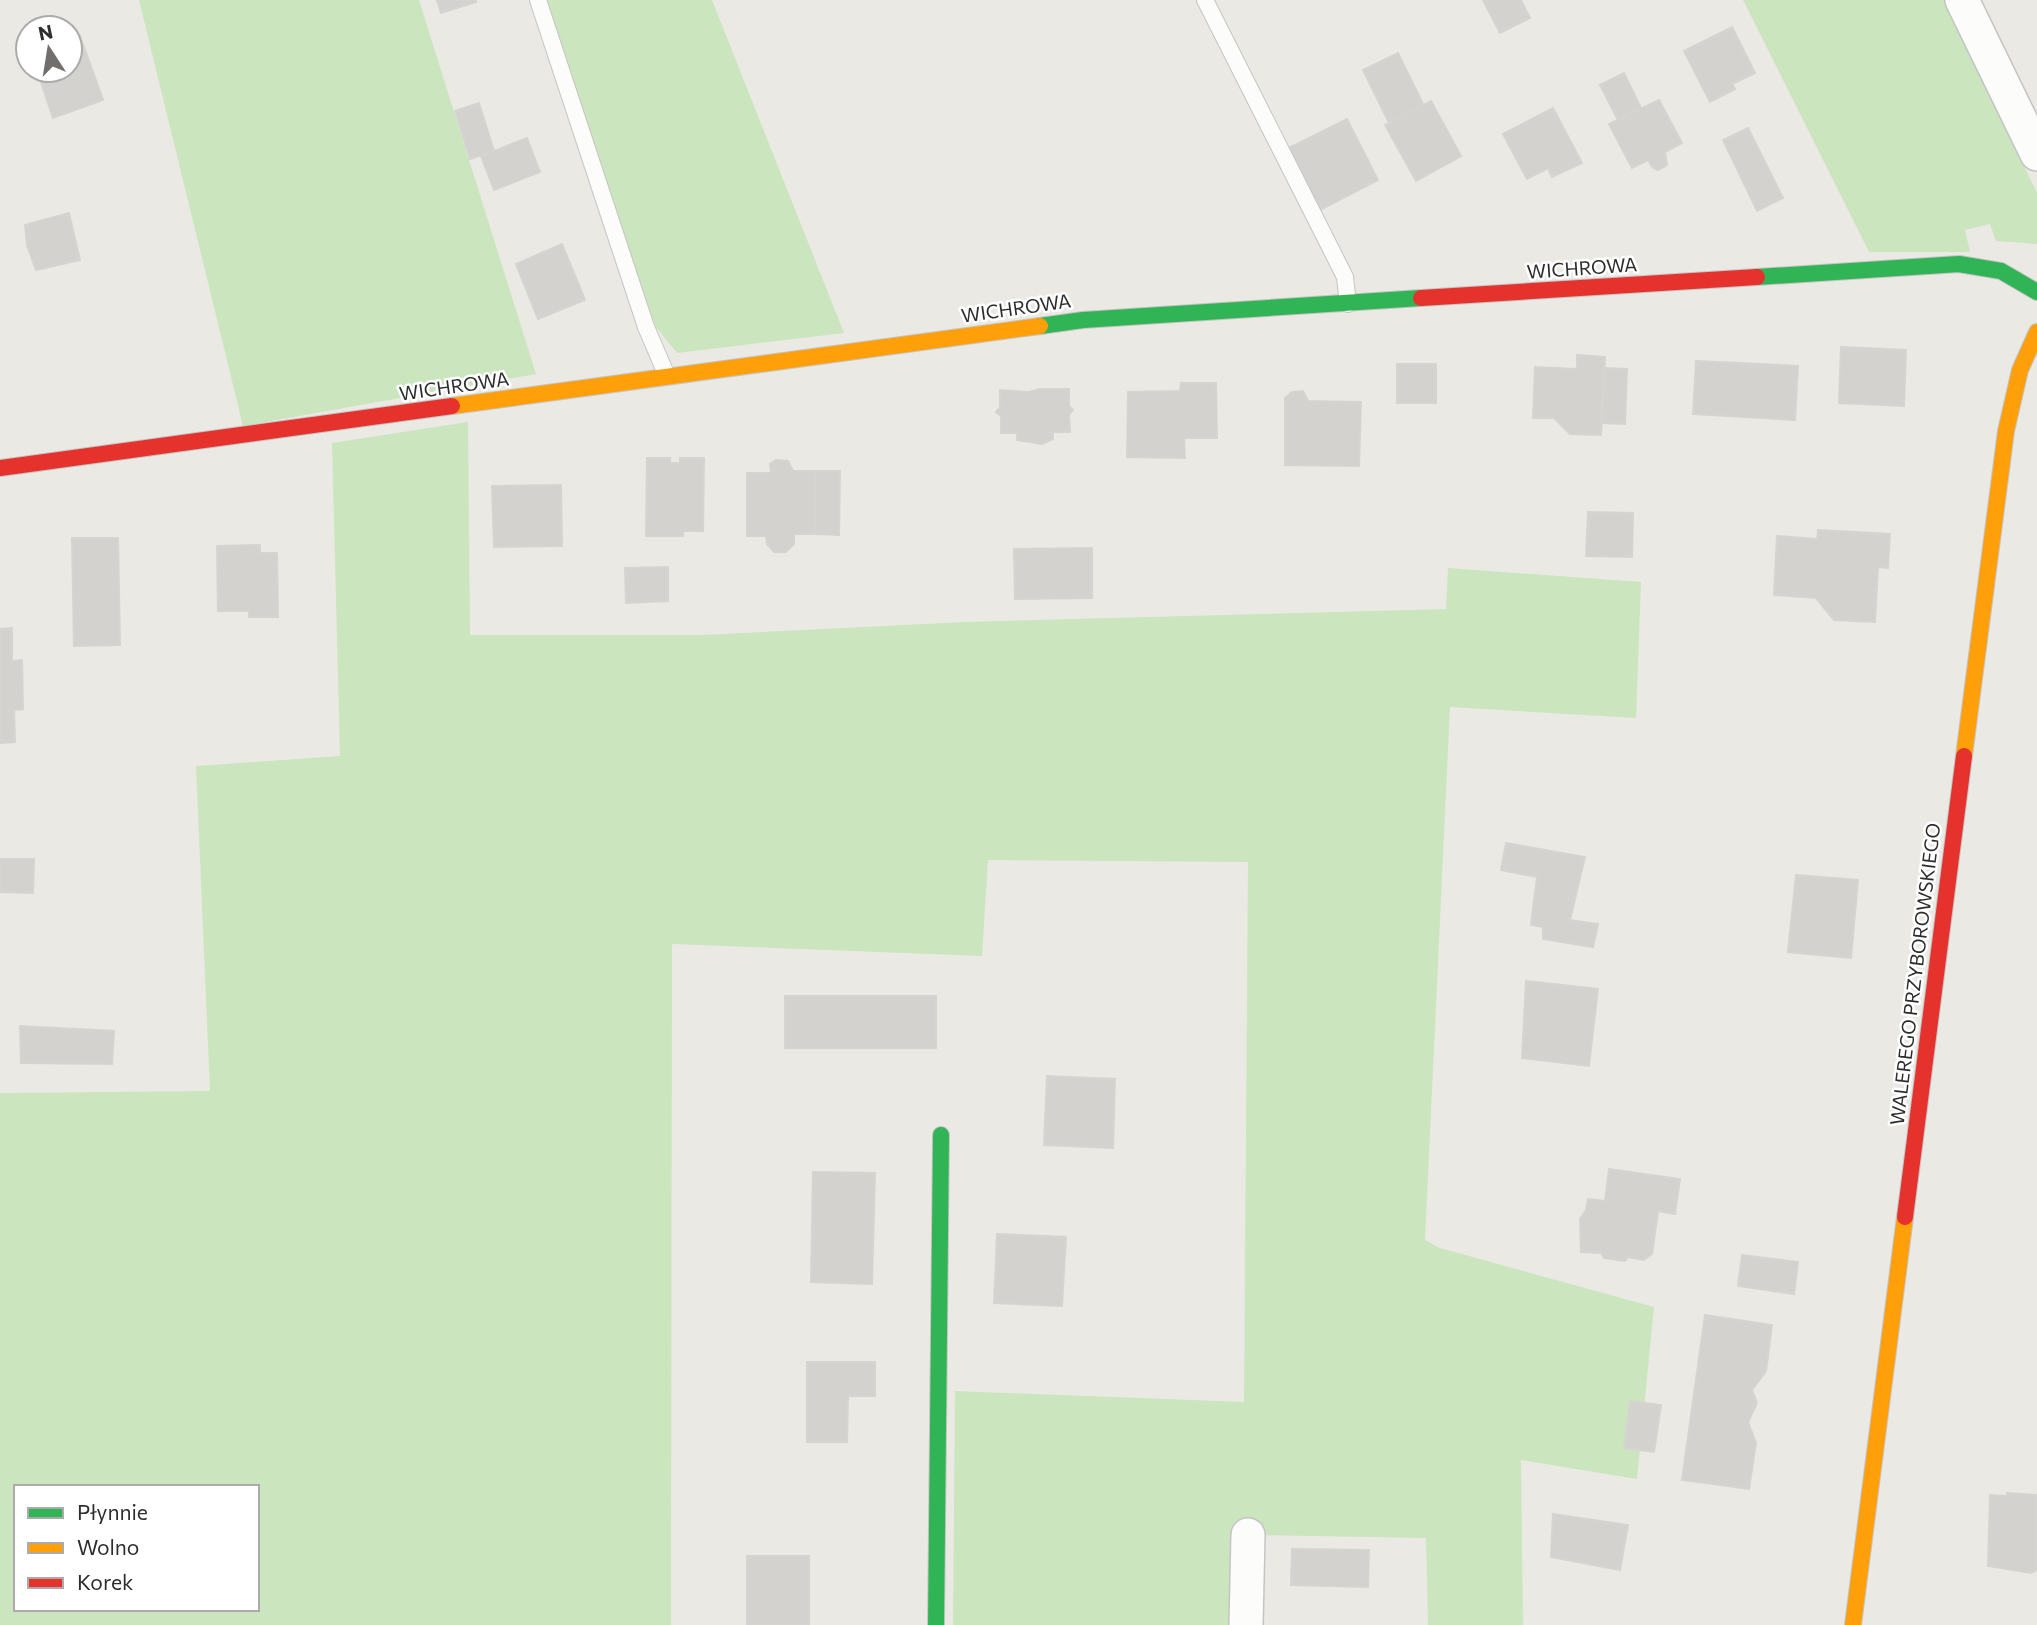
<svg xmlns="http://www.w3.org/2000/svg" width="2037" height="1625" font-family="Commissioner,sans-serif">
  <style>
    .green { fill: #cbe5bf; fill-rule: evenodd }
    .building { fill: #d4d2cf; stroke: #d6d4d0; stroke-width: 2 }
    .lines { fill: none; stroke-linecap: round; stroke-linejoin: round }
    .lane-casing { stroke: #c5c4c4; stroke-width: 18 }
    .street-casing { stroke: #c5c4c4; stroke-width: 36 }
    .fast-casing { stroke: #c5c4c4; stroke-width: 18 }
    .slow-casing { stroke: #c5c4c4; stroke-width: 18 }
    .jam-casing { stroke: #c5c4c4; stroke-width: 18 }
    .lane { stroke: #fcfcfb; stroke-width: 16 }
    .street { stroke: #fcfcfb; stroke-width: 33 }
    .fast { stroke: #30b455; stroke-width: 16 }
    .slow { stroke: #ff9f0a; stroke-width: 16 }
    .jam { stroke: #e5322d; stroke-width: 16 }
    .labels { text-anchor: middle; stroke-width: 5; stroke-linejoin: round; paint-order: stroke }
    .street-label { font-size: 19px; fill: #2d2d2d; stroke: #fff }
  </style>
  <rect width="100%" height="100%" fill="#ebe9e4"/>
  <g class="green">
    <path d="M139 0H419L536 374 243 426Z"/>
    <path d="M539 0H712L844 333 677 353 656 327Z"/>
    <path d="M1743 0H1944L2037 193V244L1996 241 1990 224 1965 230 1970 252H1869Z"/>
    <path d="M468 422 470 635H702L965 622 1446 609 1448 568 1641 582 1636 718 1450 707 1425 1240 1440 1248 1654 1307 1637 1479 1521 1460 1523 1625H1428L1426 1538 1249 1535 1246 1625H953L955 1391 1244 1402 1248 862 988 860 982 956 672 944 671 1625H0V1093L210 1091 196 766 340 756 332 443ZM16 1487H257V1609H16Z"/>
  </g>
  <g class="building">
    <path d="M437 0H476V2L441 13Z"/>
    <path d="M1483 0H1521L1530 18 1500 33Z"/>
    <path d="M1732 27 1755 73 1732 84 1735 89 1710 102 1684 51Z"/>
    <path d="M80 36 103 100 53 118 37 70H70V39Z"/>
    <path d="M1398 53 1424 106 1389 123 1363 70Z"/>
    <path d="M1624 73 1641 108 1618 120 1600 85Z"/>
    <path d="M1659 100 1682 143 1665 152 1667 165 1658 170 1652 167 1648 160 1632 168 1609 124Z"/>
    <path d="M1431 101 1461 156 1416 181 1385 125Z"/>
    <path d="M479 103 494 151 470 159 455 111Z"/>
    <path d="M1553 108 1582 163 1552 177 1548 168 1527 179 1503 134Z"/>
    <path d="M1347 119 1378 180 1320 210 1289 148Z"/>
    <path d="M1748 128 1783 198 1757 211 1723 140Z"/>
    <path d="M527 138 540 172 494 190 481 156Z"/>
    <path d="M69 213 80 260 36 270 27 245 25 225Z"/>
    <path d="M562 244 585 300 538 319 516 264Z"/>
    <path d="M1841 347 1906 350 1904 406 1839 403Z"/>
    <path d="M1577 355 1605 357 1601 435 1570 434 1554 418H1533L1535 367 1577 369Z"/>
    <path d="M1696 361 1798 366 1795 420 1693 414Z"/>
    <rect x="1397" y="364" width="39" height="39"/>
    <path d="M1604 368 1627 369 1625 424 1602 423Z"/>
    <path d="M1181 383H1216L1217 438H1184L1185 458 1127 457 1128 392 1180 391Z"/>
    <path d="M1040 389H1069V406L1073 410 1069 415 1070 432H1053V439L1042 444 1017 440V433H1001V416L996 412 1000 407V390L1028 392Z"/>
    <path d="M1303 391 1308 401 1361 402 1359 466 1285 465V398L1292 392Z"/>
    <path d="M647 458H670V463H680V458H704L703 531H683V536H646Z"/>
    <path d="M776 460 788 461 793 471H815V534H794V544L786 552H774L767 544 766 536H747V473H771L770 464Z"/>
    <path d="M815 471H840L839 535 815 534Z"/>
    <path d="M561 485 562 546 494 547 492 486Z"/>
    <path d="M1588 512 1633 513 1632 557 1586 556Z"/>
    <path d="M1818 530 1890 534 1888 568 1878 567 1875 622 1834 620 1816 598 1774 595 1777 536 1817 539Z"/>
    <path d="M72 538H118L120 645 74 646Z"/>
    <path d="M260 545V553H277L278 617H249V611H218L217 546Z"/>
    <path d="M1092 548V598L1015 599 1014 549Z"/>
    <path d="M668 567V601L626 603 625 568Z"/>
    <path d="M12 628V661L22 660 23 709 14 710 15 742 0 743V629Z"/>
    <path d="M1506 843 1585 857 1570 920 1598 924 1593 947 1543 939V927L1531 925 1537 877 1501 870Z"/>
    <path d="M0 859H34L33 893 0 892Z"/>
    <path d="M1796 875 1858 880 1851 958 1788 952Z"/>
    <path d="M1526 981 1598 989 1589 1066 1522 1058Z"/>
    <rect x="785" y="996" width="151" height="52"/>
    <path d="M20 1026 114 1031 112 1064 21 1063Z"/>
    <path d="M1047 1076 1115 1079 1113 1148 1044 1145Z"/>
    <path d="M1609 1169 1680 1179 1675 1214 1658 1211 1652 1254 1644 1260 1628 1257 1625 1261 1604 1258 1601 1253 1581 1252 1580 1219 1586 1210 1588 1199 1605 1201Z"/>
    <path d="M813 1172 875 1173 872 1284 811 1282Z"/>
    <path d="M997 1234 1066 1237 1062 1306 994 1303Z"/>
    <path d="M1742 1255 1798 1262 1794 1294 1738 1286Z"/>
    <path d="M1705 1315 1772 1325 1766 1371 1752 1390 1757 1403 1748 1422 1756 1443 1749 1489 1682 1480Z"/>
    <path d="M807 1362H875V1396H848L847 1442H807Z"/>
    <path d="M1630 1401 1661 1405 1654 1452 1624 1448Z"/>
    <path d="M2007 1493 2037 1495V1570L2031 1573 1988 1566 1990 1495 2007 1496Z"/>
    <path d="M1553 1514 1628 1525 1620 1570 1551 1557Z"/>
    <path d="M1292 1549 1369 1550 1368 1587 1291 1585Z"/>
    <rect x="747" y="1556" width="62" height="69"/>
  </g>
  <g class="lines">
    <g class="lane-casing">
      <g id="lane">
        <path d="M538 0 646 327 667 376"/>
        <path d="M1205 0 1345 277 1348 304"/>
      </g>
    </g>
    <g class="street-casing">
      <g id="street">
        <path d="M1962 0 2037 154"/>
        <path d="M1246 1625 1248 1535"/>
      </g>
    </g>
    <g class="fast-casing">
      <g id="fast">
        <path d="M1757 277 1959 264 2001 271 2037 292"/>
        <path d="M1040 326 1083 320 1421 298"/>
        <path d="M936 1625 941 1135"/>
      </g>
    </g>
    <g class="slow-casing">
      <g id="slow">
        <path d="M452 406 1040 326"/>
        <path d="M1964 756 2006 431 2020 370 2037 332"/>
        <path d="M1853 1625 1905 1217"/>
      </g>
    </g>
    <g class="jam-casing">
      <g id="jam">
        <path d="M1421 298 1757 277"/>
        <path d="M0 468 452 406"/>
        <path d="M1905 1217 1964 756"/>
      </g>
    </g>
    <use href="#lane" class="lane"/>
    <use href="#street" class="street"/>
    <use href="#fast" class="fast"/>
    <use href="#slow" class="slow"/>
    <use href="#jam" class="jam"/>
  </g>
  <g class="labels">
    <g class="street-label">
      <text transform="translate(1582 268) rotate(-4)" y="7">WICHROWA</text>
      <text transform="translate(1016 308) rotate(-8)" y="7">WICHROWA</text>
      <text transform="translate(454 386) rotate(-8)" y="7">WICHROWA</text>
      <text transform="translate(1915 974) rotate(-83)" y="7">WALEREGO PRZYBOROWSKIEGO</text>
    </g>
  </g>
  <rect x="14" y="1485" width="245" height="126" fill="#ffffff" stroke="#ababab" stroke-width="2"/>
  <rect x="28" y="1508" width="35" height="10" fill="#30b455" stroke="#ababab" stroke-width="2"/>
  <text x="77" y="1520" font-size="21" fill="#2d2d2d">Płynnie</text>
  <rect x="28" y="1543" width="35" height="10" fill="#ff9f0a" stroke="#ababab" stroke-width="2"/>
  <text x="77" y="1555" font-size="21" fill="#2d2d2d">Wolno</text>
  <rect x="28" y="1578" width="35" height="10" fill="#e5322d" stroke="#ababab" stroke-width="2"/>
  <text x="77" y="1590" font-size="21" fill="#2d2d2d">Korek</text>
  <g transform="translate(49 49) rotate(348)"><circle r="33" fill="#ffffff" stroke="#ababab" stroke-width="2"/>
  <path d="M0-5L12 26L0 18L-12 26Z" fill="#706f6d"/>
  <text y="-10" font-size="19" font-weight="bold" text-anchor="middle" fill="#2d2d2d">N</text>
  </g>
</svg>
